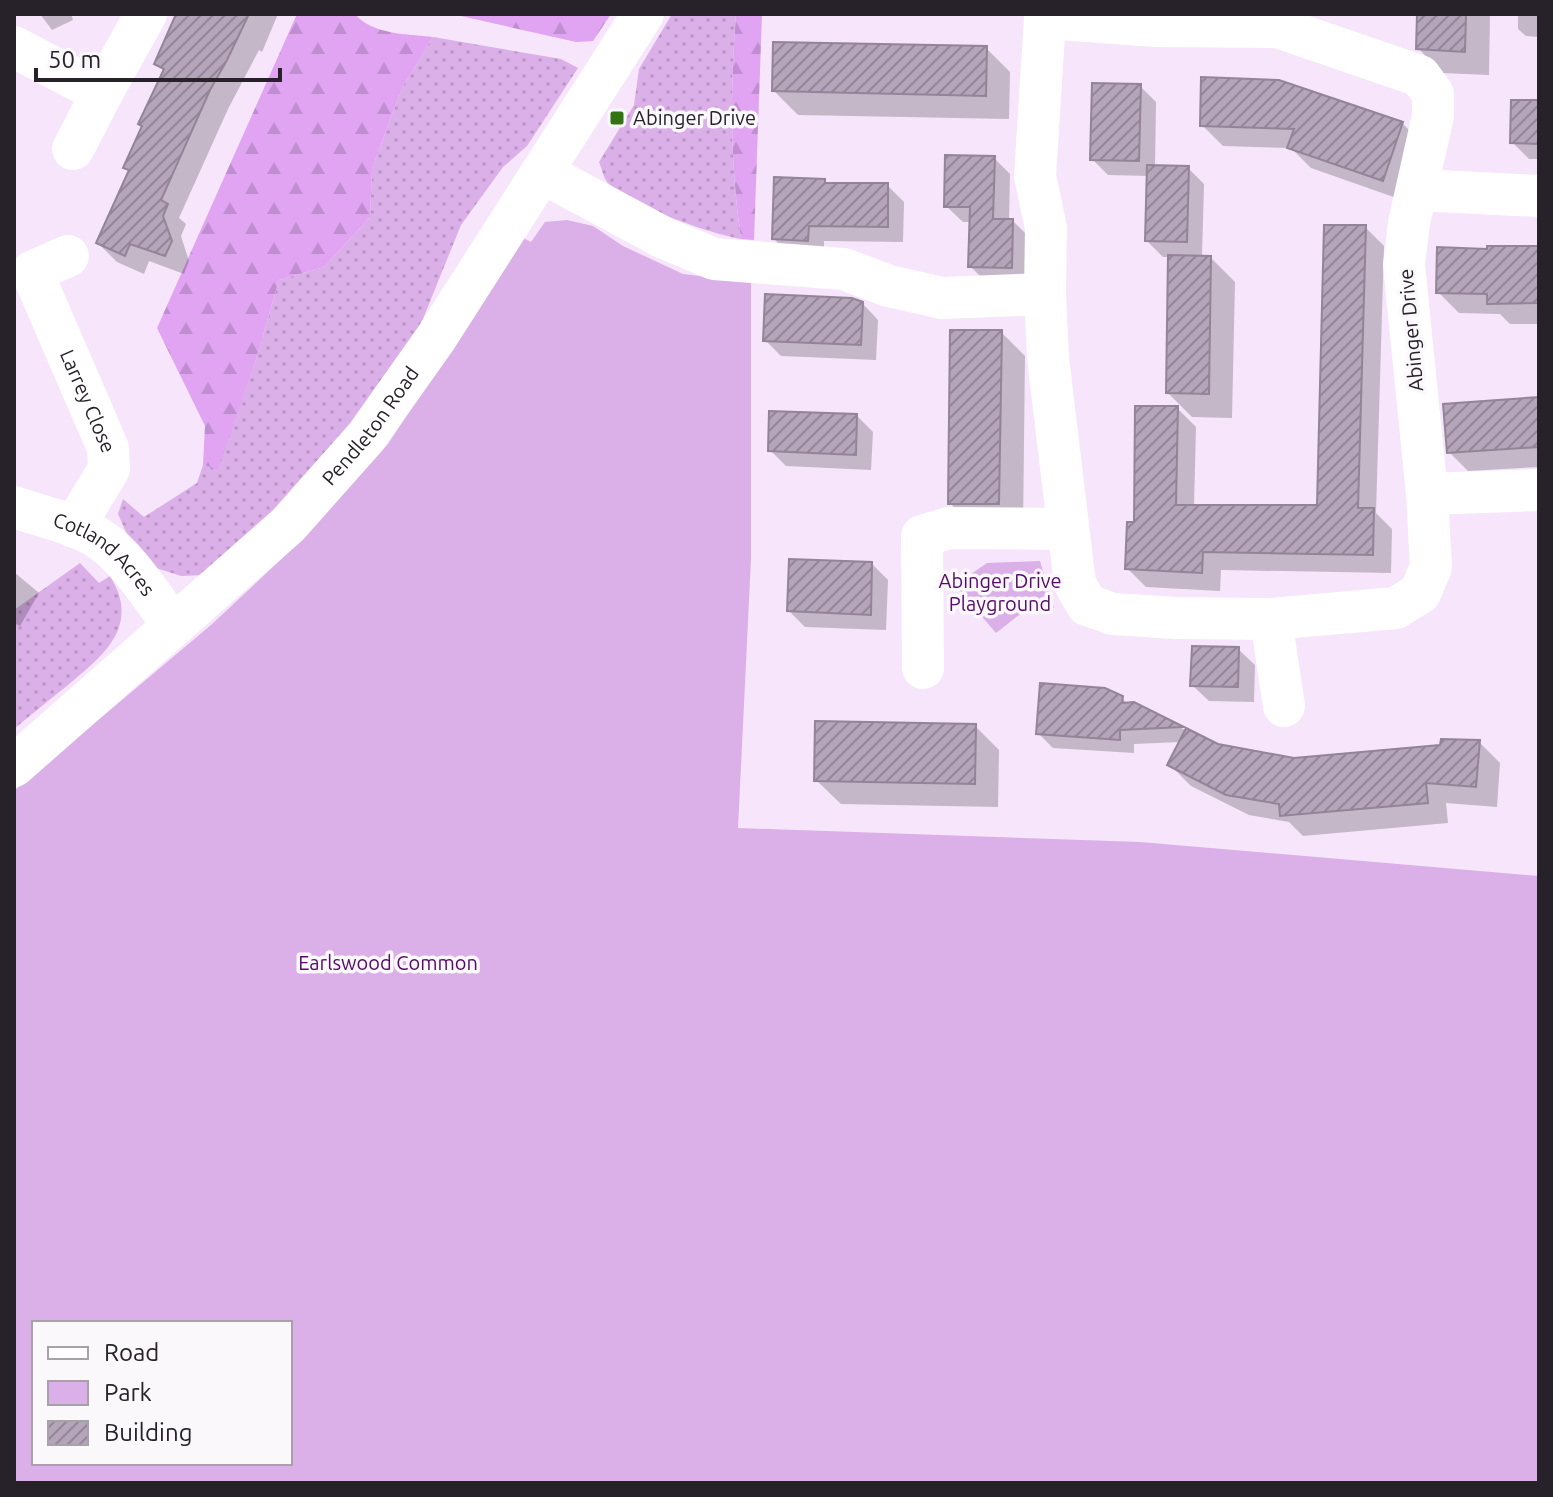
<svg xmlns="http://www.w3.org/2000/svg" width="1553" height="1497" font-family="Ubuntu,sans-serif">
  <style>
    .grass { fill: url(#grass-dots) }
    .forest { fill: url(#forest-firs) }
    .green { fill: #dbafe8; fill-rule: evenodd }
    .shadow { fill: #0003 }
    .building { fill: url(#building-hatch); stroke: #948498; stroke-width: 2 }
    .lines { fill: none; stroke-linecap: round; stroke-linejoin: round }
    .minor { stroke: #fff; stroke-width: 42 }
    .poi-dot { fill: #317411; stroke: #fbf8fc; stroke-width: 3 }
    .labels { text-anchor: middle; stroke-width: 7; stroke-linejoin: round; paint-order: stroke }
    .poi-label { font-size: 20px; fill: #272129; stroke: #fbf8fc; text-anchor: start }
    .street-label { font-size: 20px; fill: #272129; stroke: #fbf8fc }
    .park-label { font-size: 20px; fill: #570a6a; stroke: #fbf8fc }
  </style>
  <defs>
    <pattern id="grass-dots" width="8" height="8" patternUnits="userSpaceOnUse" patternTransform="scale(2)"><rect width="8" height="8" fill="#dbafe8"/><path d="M2 2h.1M6 6h.1" fill="none" stroke="#bc96c7" stroke-width="1.8" stroke-linecap="round"/></pattern>
    <pattern id="forest-firs" width="22" height="20" patternUnits="userSpaceOnUse" patternTransform="scale(2)"><rect width="22" height="20" fill="#e0a4f2"/><path d="M5 1l3.5 6h-7zM16 11l3.5 6h-7z" fill="#c08dd0"/></pattern>
    <pattern id="building-hatch" width="6" height="6" patternUnits="userSpaceOnUse" patternTransform="scale(2)"><rect width="6" height="6" fill="#b5a5ba"/><path d="M-1 1l2-2M0 6l6-6M5 7l2-2" fill="none" stroke="#938697"/></pattern>
  </defs>
  <rect width="100%" height="100%" fill="#f6e5fb"/>
  <g class="grass">
    <path d="M672 14H736C730 89 730 164 741 239 708 233 634 207 609 184 604 180 602 169 599 162L634 105 639 69Z"/>
    <path d="M433 37 561 59 578 68 527 146 503 167 461 225 412 346 374 397 265 521 204 575 181 576 153 567 126 532 118 514 123 499 144 517 197 483 203 465 217 468 254 366 279 280 324 267 370 217 372 169 401 90Z"/>
    <path d="M80 563 99 583 110 576C141 626 104 655 68 685 50 699 32 714 14 729V610Z"/>
  </g>
  <g class="forest">
    <path d="M297 14H355C373 35 407 34 433 37L401 90 372 169 370 217 324 267 279 280 254 366 218 469 203 465 205 426 157 328Z"/>
    <path d="M452 14H611L593 41 576 42Z"/>
    <path d="M736 14H762L754 240 741 239C730 164 730 89 736 14Z"/>
  </g>
  <g class="green">
    <path d="M567 220 593 226 623 246 683 274 751 282V559L738 828 1140 842 1539 876V1483H14V791L211 625 304 538 388 444 523 238 531 242 545 222ZM34 1323H290V1463H34Z"/>
    <path d="M1040 561 1054 608H1028L996 633 955 585 987 563Z"/>
  </g>
  <g class="shadow">
    <path d="M40 14H71L73 20 52 30Z"/>
    <path d="M192 14H278L262 52 259 50 228 109 179 218 186 224 181 236 189 261 184 274 149 261 144 274 117 262 98 243 130 172 125 167 165 72 156 63Z"/>
    <path d="M1419 14H1490L1489 75 1442 73 1418 48Z"/>
    <path d="M1518 14H1539V37L1526 36 1518 29Z"/>
    <path d="M986 48 1010 72 1009 119 798 115 774 91Z"/>
    <path d="M1140 86 1156 102 1155 167 1188 168 1204 184 1202 258H1211L1235 282 1232 418 1192 417 1168 393 1170 257H1163L1147 241 1149 176 1108 175 1092 159Z"/>
    <path d="M1539 102V159H1529L1513 143Z"/>
    <path d="M1402 123 1424 145 1405 201 1311 168 1291 148 1223 146 1202 125Z"/>
    <path d="M994 158 1010 174 1009 221H1013L1029 237 1027 283 986 282 970 266 971 222H963L946 206Z"/>
    <path d="M825 181 828 185H887L904 202 903 242 824 241V256L791 255 774 239Z"/>
    <path d="M1365 227 1384 246 1376 513 1392 529 1391 573 1221 570 1220 591 1146 587 1127 568 1136 524 1177 408 1196 427 1194 507H1319Z"/>
    <path d="M1439 249H1539V324H1510L1500 314 1459 313 1438 292Z"/>
    <path d="M862 303 878 320 876 360 781 356 765 340Z"/>
    <path d="M1001 332 1025 356 1023 528H974L950 503Z"/>
    <path d="M1539 399V467L1468 471 1449 452Z"/>
    <path d="M857 416 873 432 871 470 786 466 770 450Z"/>
    <path d="M872 564 888 580 886 630 805 627 789 611Z"/>
    <path d="M14 572 39 593 20 626 14 623Z"/>
    <path d="M1238 649 1255 665 1254 702 1209 701 1192 685Z"/>
    <path d="M1122 698 1128 704H1134L1217 746 1294 760 1479 742 1500 763 1497 807 1446 803 1448 823 1303 836 1289 822 1249 815 1191 786 1170 765 1181 742 1134 744V753L1053 748 1038 733Z"/>
    <path d="M975 726 999 750 998 807 841 804 816 780Z"/>
  </g>
  <g class="building">
    <path d="M176 14H249L227 60 210 90 161 200 168 204 163 216 172 241 165 256 130 244 125 256 96 243 129 170 123 168 142 126 138 124 164 69 154 64Z"/>
    <path d="M1417 14H1466L1465 52 1416 49Z"/>
    <path d="M773 42 987 46 986 96 772 91Z"/>
    <path d="M1201 77 1279 80 1403 122 1383 181 1287 148 1294 129 1200 126Z"/>
    <path d="M1092 83 1141 84 1139 161 1090 160Z"/>
    <path d="M1511 100H1539V144L1510 143Z"/>
    <path d="M945 155 995 156 993 219H1013L1012 268 968 267 970 207H944Z"/>
    <path d="M1147 165 1189 166 1187 242 1145 241Z"/>
    <path d="M774 177 825 179V183H888V227L809 226 808 241 772 239Z"/>
    <path d="M1324 225H1366L1358 508H1374L1373 555 1203 552 1202 573 1125 569 1127 522H1134L1135 406H1178L1176 505H1317Z"/>
    <path d="M1487 246H1539V303L1487 304V294L1436 293 1437 247 1487 249Z"/>
    <path d="M1168 255 1211 256 1209 394 1166 393Z"/>
    <path d="M765 294 852 298 863 302 861 345 763 341Z"/>
    <path d="M950 330H1002L999 504H948Z"/>
    <path d="M1539 397V447L1447 453 1443 404Z"/>
    <path d="M769 411 857 414 856 455 768 451Z"/>
    <path d="M789 559 872 562 871 615 787 611Z"/>
    <path d="M1192 646 1239 647 1238 687 1190 686Z"/>
    <path d="M1040 683 1105 688 1123 696 1122 703 1134 702 1184 727 1120 730V740L1036 734Z"/>
    <path d="M815 721 976 724 975 784 814 781Z"/>
    <path d="M1186 728 1218 744 1294 758 1440 745 1441 739 1480 740 1476 787 1426 783 1428 803 1280 816 1279 804 1226 795 1167 765Z"/>
  </g>
  <g class="lines">
    <g class="minor">
      <path d="M1045 18 1155 26 1277 27 1420 76 1433 94V116L1409 223 1404 265 1427 494 1431 567 1420 593 1396 608 1271 619 1176 618 1113 614 1087 605 1075 584 1048 358 1045 294 1046 228 1035 176Z"/>
      <path d="M14 47 102 93 146 14"/>
      <path d="M73 149 102 93"/>
      <path d="M543 173 664 238 714 259 844 269 889 286 942 298 1045 294"/>
      <path d="M1417 190 1539 196"/>
      <path id="s1" d="M68 256 32 272 108 448 109 469 74 527"/>
      <path d="M1427 494 1539 490"/>
      <path id="s2" d="M14 507C42 517 77 523 101 540 129 559 153 599 174 626"/>
      <path d="M1271 619 1284 706"/>
      <path d="M923 668 922 536 949 528 1068 529"/>
      <path id="s3" d="M14 766 288 525 366 437 436 338 643 14"/>
    </g>
  </g>
  <rect class="poi-dot" x="609" y="110" width="16" height="16" rx="4"/>
  <g class="labels">
    <g class="poi-label">
      <text x="633" y="125">Abinger Drive</text>
    </g>
    <g class="street-label">
      <text transform="translate(1411 330) rotate(-95)" y="7">Abinger Drive</text>
      <text dy="7" stroke="none"><textPath href="#s1" startOffset="180">Larrey Close</textPath></text>
      <text dy="7" stroke="none"><textPath href="#s3" startOffset="494">Pendleton Road</textPath></text>
      <text dy="7" stroke="none"><textPath href="#s2" startOffset="104">Cotland Acres</textPath></text>
    </g>
    <g class="park-label">
      <text x="1000" y="588">Abinger Drive<tspan x="1000" dy="23">Playground</tspan></text>
      <text x="388" y="970">Earlswood Common</text>
    </g>
  </g>
  <rect width="1553" height="1497" fill="none" stroke="#272129" stroke-width="32"/>
  <rect x="32" y="1321" width="260" height="144" fill="#fbf8fc" stroke="#a6a2a8" stroke-width="2"/>
  <rect x="48" y="1347" width="40" height="12" fill="#ffffff" stroke="#a6a2a8" stroke-width="2"/>
  <text x="104" y="1361" font-size="24" fill="#272129">Road</text>
  <rect x="48" y="1381" width="40" height="24" fill="#dbafe8" stroke="#a6a2a8" stroke-width="2"/>
  <text x="104" y="1401" font-size="24" fill="#272129">Park</text>
  <rect x="48" y="1421" width="40" height="24" fill="url(#building-hatch)" stroke="#a6a2a8" stroke-width="2"/>
  <text x="104" y="1441" font-size="24" fill="#272129">Building</text>
  <path d="M36 68v12h244v-12" fill="none" stroke="#272129" stroke-width="4"/>
  <text x="48" y="68" font-size="24" fill="#272129" stroke="#fbf8fc" stroke-width="6" paint-order="stroke">50 m</text>
</svg>
